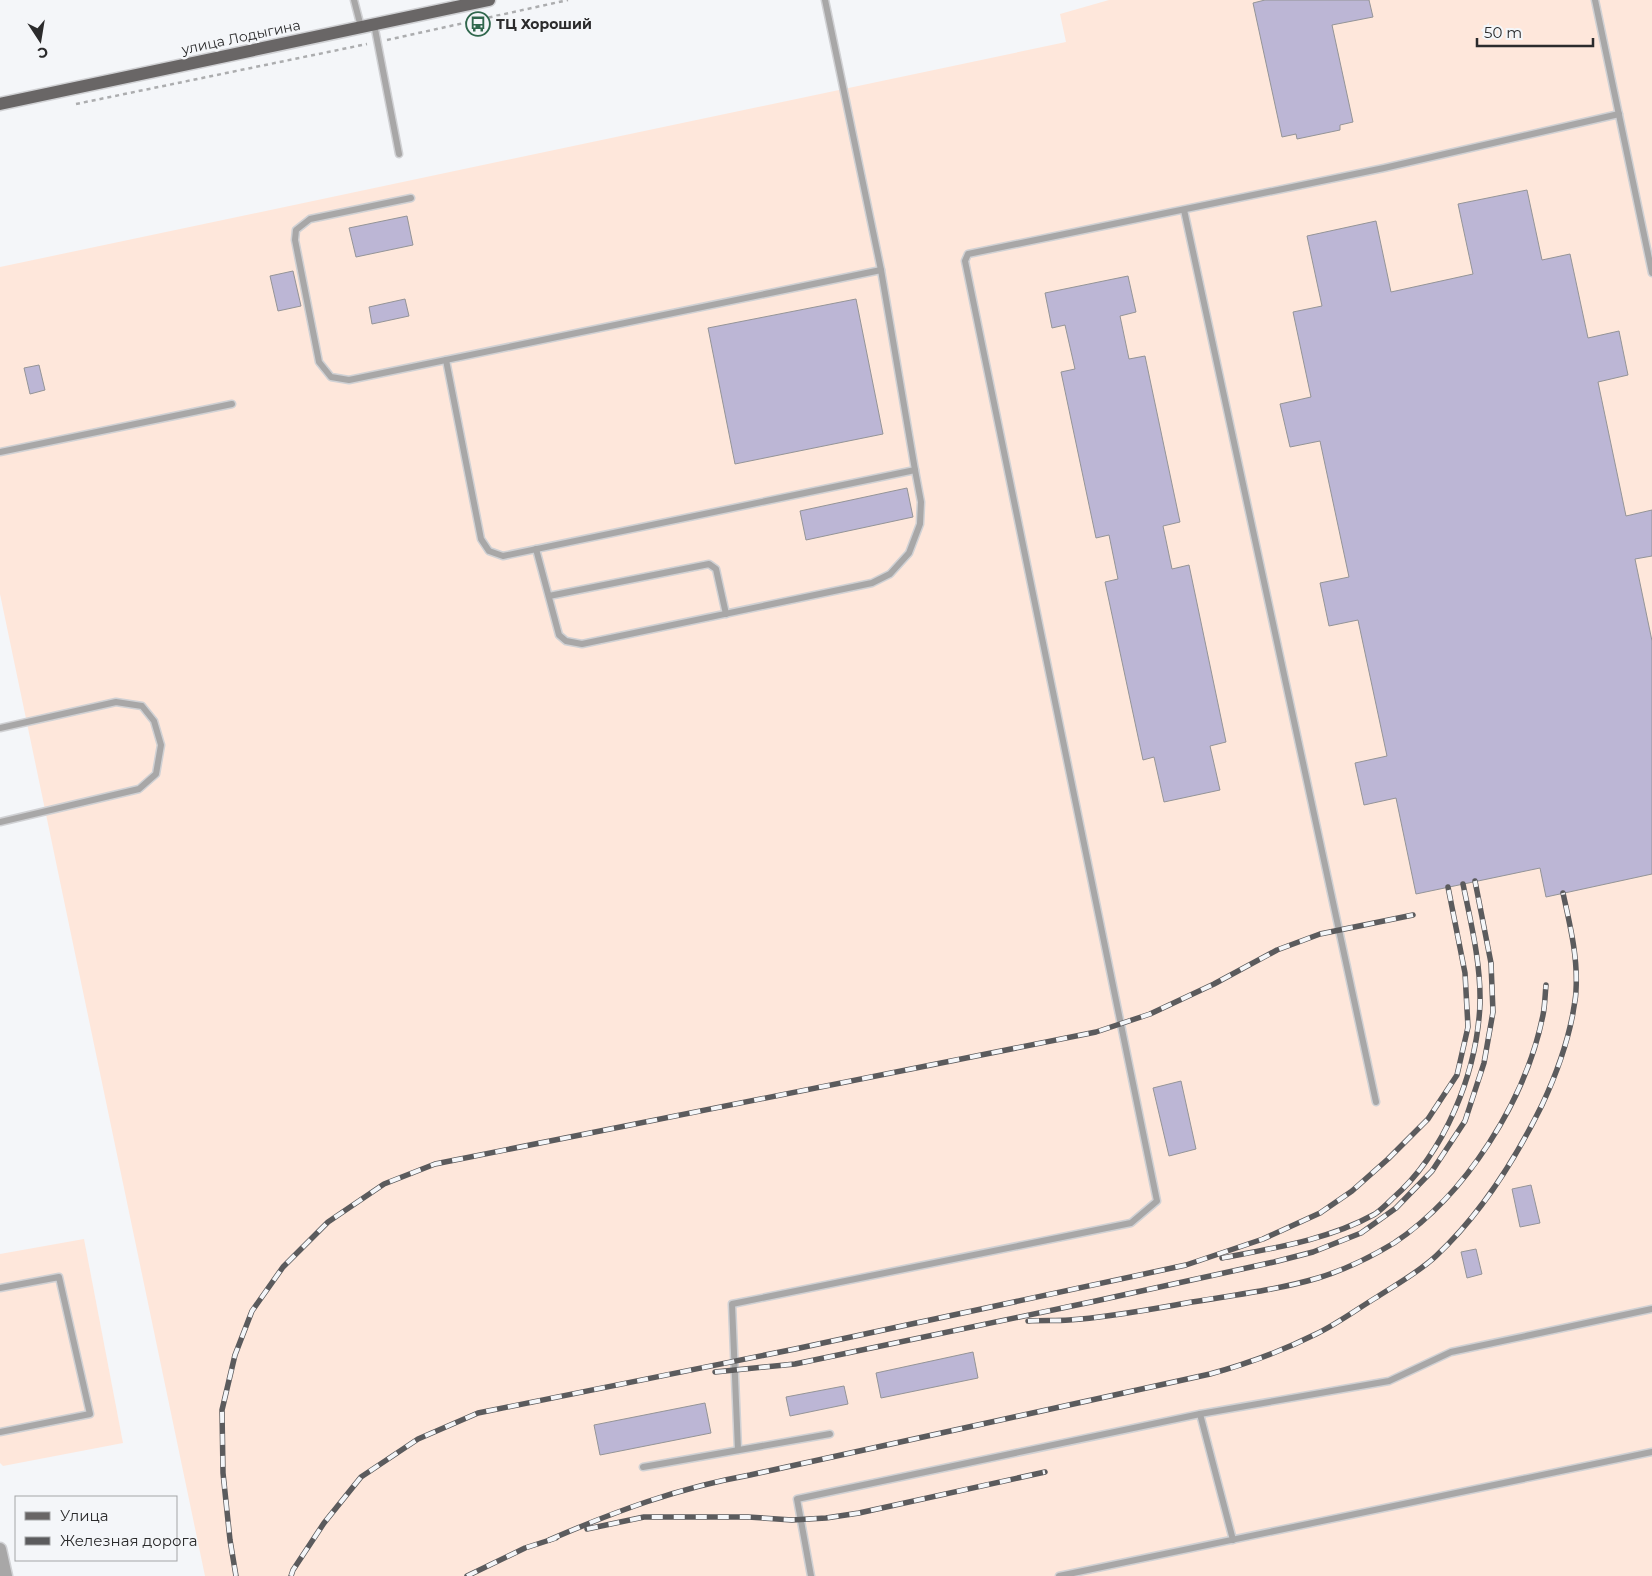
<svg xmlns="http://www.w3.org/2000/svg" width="1652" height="1576" font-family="Montserrat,sans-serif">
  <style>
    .industrial { fill: #fee7db }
    .building { fill: #bcb6d5; stroke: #949497 }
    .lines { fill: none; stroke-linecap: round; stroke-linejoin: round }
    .lane-casing { stroke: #d0d1d4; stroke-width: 9 }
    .street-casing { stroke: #d0d1d4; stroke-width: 15 }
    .primary-casing { stroke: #d0d1d4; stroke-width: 15 }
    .path { stroke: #acadaf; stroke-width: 2.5; stroke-dasharray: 4 4; stroke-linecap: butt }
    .lane { stroke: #a8a7a7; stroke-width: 6 }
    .street { stroke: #a8a7a7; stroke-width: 12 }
    .primary { stroke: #696666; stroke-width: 12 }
    .rail-casing { stroke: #5b5b5d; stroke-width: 5.5 }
    .rail { stroke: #f4f6f9; stroke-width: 4; stroke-dasharray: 11; stroke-linecap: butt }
    .labels { text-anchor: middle; stroke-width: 5; stroke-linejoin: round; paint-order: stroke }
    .poi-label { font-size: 14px; font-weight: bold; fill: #2b2b2c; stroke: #f4f6f9; text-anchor: start }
    .street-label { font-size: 14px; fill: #2b2b2c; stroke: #f4f6f9 }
  </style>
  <rect width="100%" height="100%" fill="#f4f6f9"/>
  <g class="industrial">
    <path d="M1109 0H1652V1576H205L0 594V267L1066 42 1060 14Z"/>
    <path d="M84 1239 123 1443 3 1466 0 1463V1254Z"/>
  </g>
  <g class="building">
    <path d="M1265 0H1369L1373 17 1332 25 1353 122 1340 125V130L1297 139 1296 134 1282 137 1253 3Z"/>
    <path d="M1527 190 1542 260 1570 254 1588 338 1619 331 1628 375 1598 382 1626 516 1652 510V556L1635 559 1652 641V874L1546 897 1540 868 1416 894 1396 798 1364 805 1355 763 1387 756 1358 620 1329 626 1320 583 1349 577 1320 441 1290 447 1280 404 1311 397 1293 312 1322 306 1307 236 1376 221 1391 292 1473 274 1458 204Z"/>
    <path d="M407 216 413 245 356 257 349 228Z"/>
    <path d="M293 271 301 306 278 311 270 276Z"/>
    <path d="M1128 276 1136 312 1120 316 1129 359 1145 356 1180 522 1163 526 1172 569 1189 565 1226 742 1210 746 1220 790 1164 802 1154 757 1143 760 1105 582 1118 579 1109 535 1096 538 1061 372 1075 369 1065 325 1052 328 1045 293Z"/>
    <path d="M405 299 409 316 372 324 369 307Z"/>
    <path d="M856 299 883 434 735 464 708 328Z"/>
    <path d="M39 365 45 390 30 394 24 368Z"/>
    <path d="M907 488 913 517 806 540 800 511Z"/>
    <path d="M1181 1081 1196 1149 1169 1156 1153 1088Z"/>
    <path d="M1531 1185 1540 1223 1520 1227 1512 1189Z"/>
    <path d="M1476 1249 1482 1274 1467 1278 1461 1252Z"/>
    <path d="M973 1352 978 1378 881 1398 876 1373Z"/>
    <path d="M844 1386 848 1404 790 1416 786 1397Z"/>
    <path d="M705 1403 711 1433 600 1455 594 1425Z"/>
  </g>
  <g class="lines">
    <g class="lane-casing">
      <g id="lane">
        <path d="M354 0 361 27"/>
        <path d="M1595 0 1652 273"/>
        <path d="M374 24 399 154"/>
        <path d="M411 198 310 219 296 230 295 240 319 362 331 377 349 380 881 270"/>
        <path d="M1184 210 1376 1102"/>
        <path d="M446 360 481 539 489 551 503 556 915 470 881 270 825 0"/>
        <path d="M0 452 232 404"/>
        <path d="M536 549 559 635 566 641 582 644 872 583 890 574 909 553 920 524 921 502 915 470"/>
        <path d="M549 596 709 564 716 569 726 614"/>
        <path d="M0 728 116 702 142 706 154 721 161 745 156 774 139 789 0 822"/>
        <path d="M0 1288 59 1277 90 1414 0 1432"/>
        <path d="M1200 1414 1233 1540"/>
        <path d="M738 1450 732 1304 1131 1223 1157 1201 965 261 968 254 1384 168 1619 114"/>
        <path d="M643 1467 830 1434"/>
        <path d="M811 1576 797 1499 1200 1414 1389 1381 1451 1352 1652 1309"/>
        <path d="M1059 1576 1652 1452"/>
      </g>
    </g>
    <g class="street-casing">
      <path id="street" d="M0 1549 6 1576"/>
    </g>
    <g class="primary-casing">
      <path id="primary" d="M0 104 489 0"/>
    </g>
    <g class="path">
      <path d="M387 40 568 0"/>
      <path d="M76 104 367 44"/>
    </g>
    <use href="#lane" class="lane"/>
    <use href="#street" class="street"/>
    <use href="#primary" class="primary"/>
    <g class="rail-casing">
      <g id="rail">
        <path d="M1222 1258C1274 1248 1328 1240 1375 1214 1381 1210 1387 1204 1392 1199 1445 1153 1477 1073 1480 1004 1481 964 1471 923 1463 884"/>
        <path d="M1028 1321C1042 1320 1056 1321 1069 1320 1111 1317 1152 1309 1192 1302 1234 1295 1277 1290 1318 1278 1344 1270 1371 1257 1394 1243 1466 1195 1526 1100 1543 1015 1545 1005 1545 995 1546 985"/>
        <path d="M715 1372 795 1364 1091 1302 1274 1262 1313 1252 1361 1233 1396 1208 1432 1171 1465 1121 1484 1063 1493 1012 1491 963 1475 881"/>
        <path d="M587 1529 644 1517H748L792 1520 826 1518 859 1513 1045 1472"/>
        <path d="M549 1540C616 1511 678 1488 750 1475L1210 1374C1247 1364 1282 1351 1316 1334 1337 1324 1357 1309 1377 1297 1397 1284 1419 1272 1436 1256 1481 1214 1515 1160 1542 1105 1556 1075 1567 1045 1573 1013 1574 1005 1576 998 1576 990 1578 957 1570 925 1563 893"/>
        <path d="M236 1576 230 1540 223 1473 222 1410 235 1355 252 1311 283 1267 328 1222 384 1184 435 1164 1096 1032 1150 1014 1214 984 1277 950 1320 934 1413 915"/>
        <path d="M291 1576 293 1570 324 1523 361 1477 418 1439 478 1413 795 1349 1186 1265 1263 1239 1320 1213 1352 1191 1388 1159 1428 1119 1457 1075 1468 1027 1465 973 1448 887"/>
        <path d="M467 1576 525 1548 556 1538"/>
      </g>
    </g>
    <use href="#rail" class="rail"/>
  </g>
  <defs>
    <g id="bus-ring" transform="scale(1.25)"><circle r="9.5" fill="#f4f6f9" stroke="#30674d" stroke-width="1.5"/><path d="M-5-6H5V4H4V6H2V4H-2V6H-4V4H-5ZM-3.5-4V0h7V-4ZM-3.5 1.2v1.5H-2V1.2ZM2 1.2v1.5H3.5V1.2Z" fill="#30674d"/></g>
  </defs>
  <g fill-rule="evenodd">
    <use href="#bus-ring" x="478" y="24"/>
  </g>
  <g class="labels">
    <g class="poi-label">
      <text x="496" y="29">ТЦ Хороший</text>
    </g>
    <g class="street-label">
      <text transform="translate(241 37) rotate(-12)" y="5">улица Лодыгина</text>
    </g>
  </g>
  <rect x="15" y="1496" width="162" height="65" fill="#f4f6f9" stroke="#a4a5a7"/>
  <rect x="25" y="1512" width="25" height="8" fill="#696666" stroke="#a4a5a7"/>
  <text x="60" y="1521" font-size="15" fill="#2b2b2c">Улица</text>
  <rect x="25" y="1537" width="25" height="8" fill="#5b5b5d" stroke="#a4a5a7"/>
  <text x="60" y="1546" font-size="15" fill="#2b2b2c">Железная дорога</text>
  <g transform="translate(40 40) rotate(168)" stroke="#f4f6f9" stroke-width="4" paint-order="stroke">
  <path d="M0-4L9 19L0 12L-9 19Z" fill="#2b2b2c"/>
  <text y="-8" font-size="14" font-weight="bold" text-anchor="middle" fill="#2b2b2c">С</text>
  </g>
  <path d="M1477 38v8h116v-8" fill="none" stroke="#2b2b2c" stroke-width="2.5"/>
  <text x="1484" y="38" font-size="15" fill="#2b2b2c" stroke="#f4f6f9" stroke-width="4" paint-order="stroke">50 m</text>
</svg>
